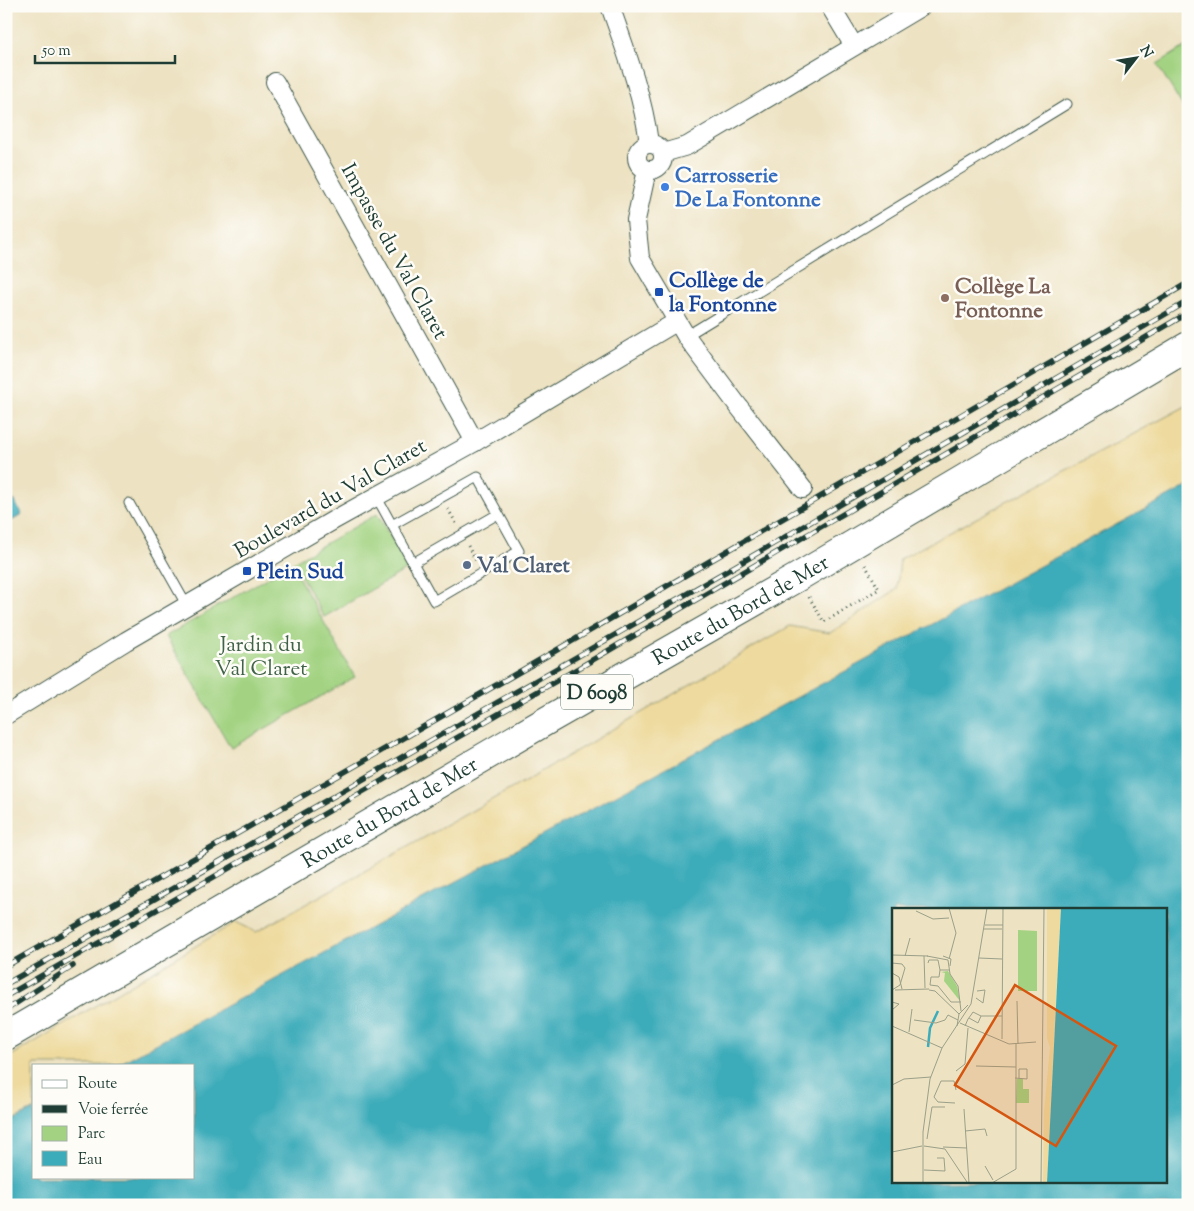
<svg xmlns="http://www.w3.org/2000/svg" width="1194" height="1211" font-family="'Sorts Mill Goudy',serif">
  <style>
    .green { fill: #a3d382; stroke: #61885b }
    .sand { fill: #eeda9e; stroke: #868c69 }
    .water { fill: #3dacba; stroke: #2e7477; fill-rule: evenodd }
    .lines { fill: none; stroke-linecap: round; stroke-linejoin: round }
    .lane-casing { stroke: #3e5649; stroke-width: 11 }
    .street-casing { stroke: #3e5649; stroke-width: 20 }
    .primary-casing { stroke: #3e5649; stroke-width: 30 }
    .path { stroke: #3e5649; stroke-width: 3; stroke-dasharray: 1 4; stroke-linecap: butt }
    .lane { stroke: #fff; stroke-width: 9 }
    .street { stroke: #fff; stroke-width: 18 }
    .primary { stroke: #fff; stroke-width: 28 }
    .rail-casing { stroke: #1f3d34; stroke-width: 5.5 }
    .rail { stroke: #fdfcf7; stroke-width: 4; stroke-dasharray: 11; stroke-linecap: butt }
    .shop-dot { fill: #3f7fe0; stroke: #fdfcf7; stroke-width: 2 }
    .transit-dot { fill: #1a4fb4; stroke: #fdfcf7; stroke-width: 2 }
    .education-dot { fill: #8d6e63; stroke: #fdfcf7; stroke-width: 2 }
    .service-dot { fill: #5c6f8a; stroke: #fdfcf7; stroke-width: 2 }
    .labels { text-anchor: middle; stroke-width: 5; stroke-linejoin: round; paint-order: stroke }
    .shield { fill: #fdfcf7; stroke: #62766e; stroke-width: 1 }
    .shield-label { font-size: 20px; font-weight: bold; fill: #1f3d34 }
    .shop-label { font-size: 21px; font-weight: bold; fill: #366cbe; stroke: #fdfcf7; text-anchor: start }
    .street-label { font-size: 21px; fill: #1f3d34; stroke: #fdfcf7 }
    .transit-label { font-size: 21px; font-weight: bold; fill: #164399; stroke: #fdfcf7; text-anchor: start }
    .education-label { font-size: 21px; font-weight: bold; fill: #785e54; stroke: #fdfcf7; text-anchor: start }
    .service-label { font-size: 21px; font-weight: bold; fill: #4e5e75; stroke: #fdfcf7; text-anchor: start }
    .park-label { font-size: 21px; fill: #406248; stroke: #fdfcf7 }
    .inset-river { fill: none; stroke: #3dacba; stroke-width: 2.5 }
    .inset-road { fill: none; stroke: #9ba089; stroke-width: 1 }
    .view { fill: #d45610; fill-opacity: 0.15; stroke: #d45610; stroke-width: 2.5 }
    .inset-edge { fill: none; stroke: #1f3d34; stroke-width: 2.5 }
  </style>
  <rect width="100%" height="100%" fill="#fdfcf7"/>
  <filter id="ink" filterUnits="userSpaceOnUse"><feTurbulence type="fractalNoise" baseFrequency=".02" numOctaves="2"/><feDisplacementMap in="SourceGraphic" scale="10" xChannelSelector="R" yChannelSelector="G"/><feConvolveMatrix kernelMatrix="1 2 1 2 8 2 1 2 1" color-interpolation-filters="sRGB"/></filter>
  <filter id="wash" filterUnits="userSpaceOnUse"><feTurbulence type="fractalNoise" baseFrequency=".0096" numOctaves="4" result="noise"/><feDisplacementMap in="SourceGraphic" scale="20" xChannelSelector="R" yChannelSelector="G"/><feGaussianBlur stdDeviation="1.12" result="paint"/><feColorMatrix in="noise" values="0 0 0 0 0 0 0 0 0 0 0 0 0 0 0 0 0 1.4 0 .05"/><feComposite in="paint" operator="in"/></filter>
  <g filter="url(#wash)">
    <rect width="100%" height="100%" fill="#ede2c2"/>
    <g class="green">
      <path d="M1188 45V115L1157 64Z"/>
      <path d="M377 514 409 568 324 617 293 562Z"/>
      <path d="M291 564 355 677 231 748 166 636Z"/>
    </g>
    <path class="sand" d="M1188 405V486L117 1065H34V1109L6 1123V1059L236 922 256 932 518 785 790 626 830 633 897 589 900 559Z"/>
    <g class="water">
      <path d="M1188 486V1205H6V1124L34 1110V1177H194V1065H117ZM893 910H1165V1182H893Z"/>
      <path d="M14 500 22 515 6 524V504Z"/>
    </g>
  </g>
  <g filter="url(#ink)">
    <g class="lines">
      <g class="lane-casing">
        <g id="lane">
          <path d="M686 336 1067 104"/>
          <path d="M376 496 434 601 519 551 478 477 392 525"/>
          <path d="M129 503 187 606"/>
          <path d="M413 563 498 514"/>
        </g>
      </g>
      <g class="street-casing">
        <g id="street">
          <path d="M610 6C626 51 643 96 649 143"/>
          <path d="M830 6 854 46"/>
          <path d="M275 82 475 442"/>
          <circle cx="650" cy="157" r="13"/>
          <path d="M663 153 687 146 922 6"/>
          <path d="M647 170 636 220 640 258 686 336 739 407 803 489"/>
          <path d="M6 715 126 641 334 520 475 442 676 322"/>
        </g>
      </g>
      <g class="primary-casing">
        <g id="primary">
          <path id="s1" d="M6 1036 546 721 798 577 1188 346"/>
        </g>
      </g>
      <g class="path">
        <path d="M448 509 456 523"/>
        <path d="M468 546 476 561"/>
        <path d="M809 597 824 622 879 589 864 563"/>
      </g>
      <use href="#lane" class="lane"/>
      <use href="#street" class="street"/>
      <use href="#primary" class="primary"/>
      <g class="rail-casing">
        <g id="rail">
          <path d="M6 966 519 672 1188 283"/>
          <path d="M6 984 737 565 1188 301"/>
          <path d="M6 996 570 673 1188 313"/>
          <path d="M6 1010 73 966"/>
        </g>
      </g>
      <use href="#rail" class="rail"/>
    </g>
  </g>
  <circle class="shop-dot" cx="665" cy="187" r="5"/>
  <g class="transit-dot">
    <rect x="654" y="287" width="10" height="10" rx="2.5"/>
    <rect x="242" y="566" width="10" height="10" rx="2.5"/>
  </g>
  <circle class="education-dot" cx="945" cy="298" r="5"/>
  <circle class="service-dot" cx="467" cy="565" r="5"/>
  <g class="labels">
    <rect class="shield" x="561" y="674.5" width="72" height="35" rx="4"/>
    <g class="shield-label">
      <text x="597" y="699">D 6098</text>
    </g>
    <g class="shop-label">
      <text x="675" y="182">Carrosserie<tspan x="675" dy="24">De La Fontonne</tspan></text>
    </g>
    <g class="street-label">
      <text transform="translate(395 251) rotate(61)" y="7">Impasse du Val Claret</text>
      <text transform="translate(330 498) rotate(-30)" y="7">Boulevard du Val Claret</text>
      <text dy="7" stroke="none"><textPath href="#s1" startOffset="849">Route du Bord de Mer</textPath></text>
      <text dy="7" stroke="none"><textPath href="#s1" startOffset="444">Route du Bord de Mer</textPath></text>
    </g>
    <g class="transit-label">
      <text x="669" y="287">Collège de<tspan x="669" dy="24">la Fontonne</tspan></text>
      <text x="257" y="578">Plein Sud</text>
    </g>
    <g class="education-label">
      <text x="955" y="293">Collège La<tspan x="955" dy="24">Fontonne</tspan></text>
    </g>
    <g class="service-label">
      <text x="477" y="572">Val Claret</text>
    </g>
    <g class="park-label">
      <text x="261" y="651">Jardin du<tspan x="261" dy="24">Val Claret</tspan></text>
    </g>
  </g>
  <g transform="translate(892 908)">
    <rect width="275" height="275" fill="#ede2c2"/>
    <path d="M126 22 145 23V83H126ZM56 63 65 78 68 93 52 73 53 65 49 64ZM125 171H131V181H137V195H124Z" fill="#a3d382"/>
    <path d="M155 0H169L155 275H151L152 204 158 139 155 130Z" fill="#eeda9e"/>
    <path d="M169 0H275V275H155Z" fill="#3dacba"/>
    <path class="inset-river" d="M36 139 38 120 46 103"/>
    <path class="inset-road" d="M24 3 41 11 57 10M93 17H111M92 21H110M0 47 36 48M13 48 18 30M32 48 33 80M35 48 56 52 58 66 66 78 69 103M51 48 59 51 58 58M87 50 110 51M57 51 64 25 57 0M0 55 10 56 13 60 8 77 0 82M36 55 37 52H46L48 62M57 62H48L47 69H39L38 77 46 78 59 94H69M0 65 7 69 10 81M3 82 37 81M37 82 43 83 67 106M84 90 91 95 93 82 85 83M125 93 126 136M0 94 7 96 0 102M89 108H110M22 112 44 115 53 112 56 107 66 112M68 115 117 136 144 134M0 118 50 140M65 118 67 106 76 97M73 118 76 111 79 107 81 104 89 108 86 115 77 110M17 124 20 101M110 131 111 0M84 158 124 159M64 163 73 156 76 120M123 170 135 171V161H127V171M0 177 12 171 39 169M63 195 46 194 42 189 49 173H62L64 182M72 201 77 275M73 223 93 221 95 228M35 231 40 199H53M32 238 53 241 75 274M51 239 75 240M0 244 30 238M93 258 101 272M32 262 53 263 52 250H45M31 275V224L38 171 50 140 79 96 95 0M100 275 124 261V136M149 275 152 0"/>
    <path class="view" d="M123 77 224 138 164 238 63 177Z"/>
    <rect width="275" height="275" class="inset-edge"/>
  </g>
  <rect width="1194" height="1211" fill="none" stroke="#fdfcf7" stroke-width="25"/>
  <rect x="32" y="1064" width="162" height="115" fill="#fdfcf7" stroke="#a4b0a9"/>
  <rect x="42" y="1080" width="25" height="8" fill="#ffffff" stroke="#a4b0a9"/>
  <text x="78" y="1088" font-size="15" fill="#1f3d34">Route</text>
  <rect x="42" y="1105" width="25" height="8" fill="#1f3d34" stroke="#a4b0a9"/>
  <text x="78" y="1114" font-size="15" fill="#1f3d34">Voie ferrée</text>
  <rect x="42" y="1126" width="25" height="15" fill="#a3d382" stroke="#a4b0a9"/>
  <text x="78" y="1138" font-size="15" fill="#1f3d34">Parc</text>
  <rect x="42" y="1151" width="25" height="15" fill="#3dacba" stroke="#a4b0a9"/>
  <text x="78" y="1164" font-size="15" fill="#1f3d34">Eau</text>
  <g transform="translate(1136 58) rotate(59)" stroke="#fdfcf7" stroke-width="4" paint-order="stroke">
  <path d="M0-4L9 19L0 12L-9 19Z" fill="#1f3d34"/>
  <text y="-8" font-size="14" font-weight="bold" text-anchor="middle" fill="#1f3d34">N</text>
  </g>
  <path d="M35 55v8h140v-8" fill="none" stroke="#1f3d34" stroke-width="2.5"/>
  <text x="42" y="55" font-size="15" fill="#1f3d34" stroke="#fdfcf7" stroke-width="4" paint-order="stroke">50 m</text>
</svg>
